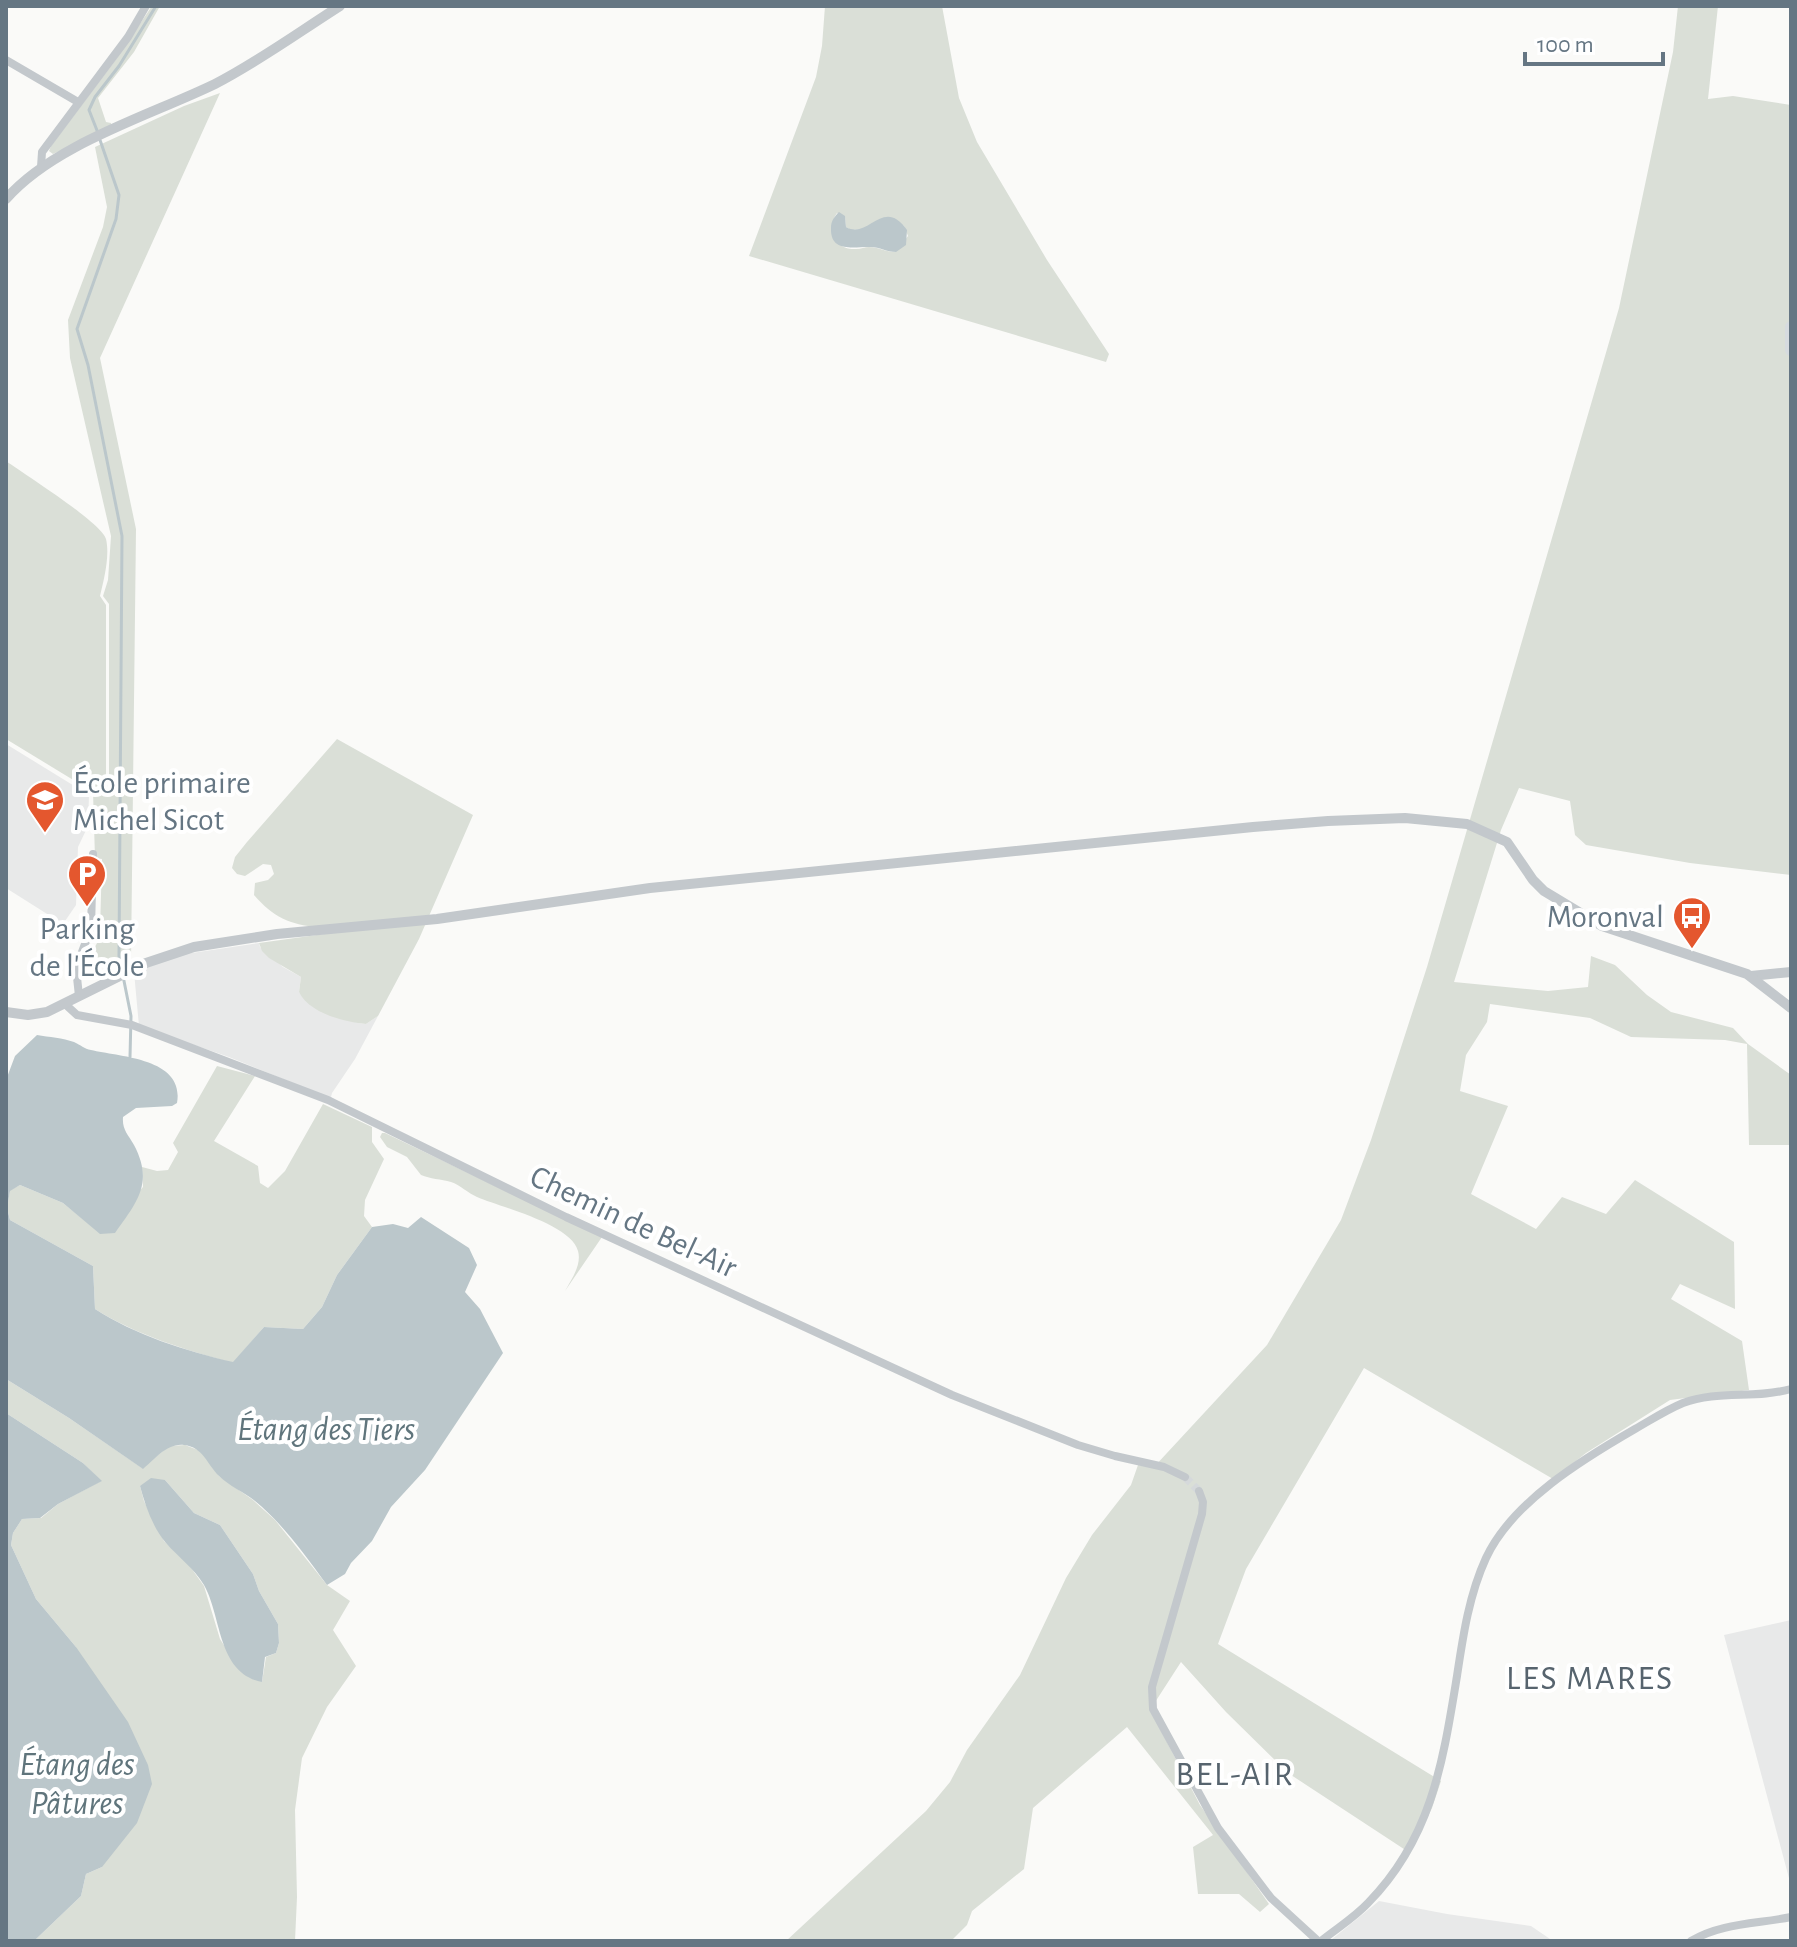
<svg xmlns="http://www.w3.org/2000/svg" width="1797" height="1947" font-family="'Alegreya Sans',sans-serif">
  <style>
    .built { fill: #e8e9e9 }
    .green { fill: #dadfd7; fill-rule: evenodd }
    .water { fill: #bbc7cb }
    .lines { fill: none; stroke-linecap: round; stroke-linejoin: round }
    .stream { stroke: #bbc7cb; stroke-width: 3 }
    .minor-tunnel { stroke: #d5d9db; stroke-width: 8; stroke-dasharray: 8 4; stroke-linecap: butt }
    .minor { stroke: #c3c8cc; stroke-width: 8 }
    .tertiary { stroke: #c3c8cc; stroke-width: 10 }
    .primary { stroke: #d6dbdf; stroke-width: 12 }
    .labels { text-anchor: middle; stroke-width: 8; stroke-linejoin: round; paint-order: stroke }
    .poi-label { font-size: 32px; fill: #657683; stroke: #fff; text-anchor: start }
    .street-label { font-size: 32px; fill: #657683; stroke: #fff }
    .water-label { font-size: 34px; font-style: italic; fill: #60757c; stroke: #fff }
    .neighbourhood-label { font-size: 34px; letter-spacing: 2px; fill: #57646e; stroke: #fff }
  </style>
  <rect width="100%" height="100%" fill="#fafaf8"/>
  <g class="built">
    <path d="M6 744 89 795 88 826 78 847 76 905 63 924 6 888Z"/>
    <path d="M259 943 260 947 283 967 301 977 299 992 312 1006 358 1023 366 1024 378 1016 355 1059 332 1093 331 1097 335 1100 229 1057 139 1026 134 972 185 954Z"/>
    <path d="M1791 1620V1882H1790L1724 1635Z"/>
    <path d="M1379 1901 1447 1914 1531 1926 1553 1941 1331 1940Z"/>
  </g>
  <g class="green">
    <path d="M152 6H160L134 52 98 98 106 122 111 123V127L53 154 49 151 51 146 114 62Z"/>
    <path d="M825 6H942L959 98 977 142 1047 260 1109 354 1106 362 749 256 816 77 822 46ZM837 213 845 217 846 227 851 230 863 229 887 217 904 226 908 236 895 252C886 252 878 247 869 247 865 247 861 249 856 249 835 250 825 230 837 213Z"/>
    <path d="M1678 6H1718L1708 99 1733 96 1791 105V875L1690 863 1586 845 1575 835 1570 801 1519 788 1501 830 1454 982 1548 991 1588 987 1591 956 1615 965 1647 995 1671 1012 1733 1028 1748 1044 1791 1075V1145H1749L1747 1044 1725 1040 1631 1037 1590 1018 1490 1004 1487 1022 1466 1055 1460 1091 1508 1106 1471 1194 1536 1229 1562 1197 1606 1214 1635 1180 1734 1242 1735 1309 1680 1284 1671 1299 1742 1341 1749 1390 1670 1400 1586 1453 1553 1479 1364 1368 1246 1569 1218 1644 1441 1781 1432 1808 1410 1853 1288 1773 1226 1712 1181 1662 1150 1710 1200 1805 1269 1904 1260 1912 1239 1894H1198L1193 1847 1213 1835 1127 1727 1033 1808 1024 1869 972 1911 967 1925 951 1941H786L926 1811 950 1782 967 1750 1020 1675 1066 1578 1092 1535 1131 1485 1138 1465 1154 1467 1267 1345 1341 1220 1371 1140 1427 967 1619 308 1673 52Z"/>
    <path d="M220 93 100 358 136 529 131 961 110 969 88 961 98 941 100 930 102 859 95 858 93 792 6 739V461C24 474 102 523 106 539 110 556 104 579 100 596L106 605V783L109 786V604L103 596 108 580 111 536 70 358 68 320 103 227 107 207 95 147 184 106Z"/>
    <path d="M337 739 473 815 419 939 378 1016 366 1024C344 1022 309 1013 299 992L301 977 269 958 262 951 259 943 324 934 318 927C290 925 273 917 254 895L255 883 268 880 274 874 271 865 263 864 245 876 237 874 232 868 235 857 247 842Z"/>
    <path d="M217 1066 255 1076 214 1141 258 1166 260 1183 268 1188 285 1171 323 1104 372 1127V1142L384 1159 365 1200 364 1216 372 1227 337 1275 322 1307 303 1329 264 1327 233 1363C186 1350 136 1335 95 1309L93 1266 10 1220 7 1208 10 1190 20 1185 63 1203 100 1233 143 1187 142 1167 157 1171 168 1170 178 1152 173 1143Z"/>
    <path d="M382 1133H385L602 1237 565 1291C571 1280 582 1265 578 1251 571 1224 500 1207 477 1197 468 1193 460 1185 451 1182 441 1179 430 1179 421 1175L407 1157 387 1147 380 1137Z"/>
    <path d="M6 1379 69 1418 142 1468 169 1446 185 1445 198 1450 208 1458 219 1476 253 1500 275 1520 327 1585 350 1601 333 1630 356 1666 327 1707 302 1758 295 1810 297 1897 295 1941H34L81 1896 86 1874 102 1867 76 1647 36 1599 11 1545 13 1533 22 1519 41 1518 58 1504 101 1481 83 1463 6 1413ZM165 1480 194 1513 220 1525 253 1574 259 1591 278 1624 279 1643 276 1653 266 1657 262 1682 229 1653 220 1639 204 1586 189 1565 164 1541 144 1501 140 1486Z"/>
  </g>
  <g class="water">
    <path d="M839 212 845 216 846 227C869 240 883 196 907 230L906 245 896 252C887 252 879 247 871 247 856 246 830 254 831 228 831 221 834 217 839 212Z"/>
    <path d="M37 1035C49 1037 63 1038 74 1042 81 1045 84 1049 91 1050 120 1057 185 1058 177 1103L172 1106 136 1108 123 1117C122 1130 128 1134 134 1145 154 1183 137 1202 115 1233L100 1234 63 1203 20 1185 10 1191 7 1208 10 1220 93 1266 95 1309C135 1335 186 1351 233 1362L264 1327 303 1329 322 1307 337 1275 372 1227 393 1224 408 1228 421 1217 469 1248 477 1265 465 1292 480 1309 503 1353 425 1470 391 1507 372 1541 351 1563 345 1574 327 1585C305 1555 283 1524 255 1501 244 1492 229 1486 219 1476 207 1464 203 1447 184 1445 167 1443 155 1459 143 1469L69 1418 6 1379V1080L15 1056Z"/>
    <path d="M6 1413 83 1463 102 1481 58 1504 40 1518 22 1519 13 1533 11 1545 36 1599 76 1647 128 1722 148 1765 152 1784 137 1823 102 1867 86 1874 81 1896 34 1941H6Z"/>
    <path d="M151 1478 165 1480 194 1513 220 1525 253 1574 259 1591 278 1624 279 1643 276 1653 265 1657 262 1682C217 1673 222 1617 204 1585 194 1568 178 1557 166 1543 153 1528 145 1505 140 1486Z"/>
  </g>
  <g class="lines">
    <g class="stream">
      <path d="M98 133 89 110 95 97 119 66 156 6"/>
      <path d="M100 140 119 195 116 219 77 329 88 365 122 536 119 956 131 1016 130 1057"/>
    </g>
    <path class="minor-tunnel" d="M1185 1477 1199 1491"/>
    <g class="minor">
      <path d="M6 60 78 102"/>
      <path d="M41 167 42 152 128 37 146 6"/>
      <path d="M79 996 76 968 91 928 93 854"/>
      <path d="M65 1004 77 1015 132 1025 328 1100 566 1217 952 1395 1078 1445 1115 1456 1164 1467 1185 1477"/>
      <path d="M1199 1491 1203 1502 1202 1514 1152 1687 1153 1709 1218 1828 1271 1898 1318 1941"/>
      <path d="M1321 1941C1337 1928 1354 1918 1368 1903 1432 1838 1443 1761 1457 1676 1463 1636 1469 1595 1486 1558 1512 1502 1583 1459 1635 1429 1651 1420 1666 1410 1683 1403 1717 1390 1756 1399 1791 1389"/>
      <path d="M1691 1941C1721 1923 1757 1924 1791 1917"/>
    </g>
    <g class="tertiary">
      <path d="M6 199C54 144 149 116 215 84 258 62 299 32 340 6"/>
      <path d="M1751 976 1791 972"/>
      <path d="M6 1012 28 1015 47 1012 146 963 194 947 277 934 437 919 650 888 1253 827 1328 821 1405 818 1467 824 1507 842 1533 880 1544 891 1602 926 1747 974 1791 1008"/>
    </g>
    <path class="primary" d="M1791 327V350"/>
  </g>
  <defs>
    <g id="school-pin" transform="scale(2)"><path d="M0 17L-7.5 6A9.5 9.5 0 1 1 7.5 6Z" fill="#e4572e" stroke="#fff"/><path d="M0-5L7-2L0 1L-7-2ZM-4 1L0 2.5L4 1V4Q0 6-4 4Z" fill="#fff"/></g>
    <g id="parking-pin" transform="scale(2)"><path d="M0 17L-7.5 6A9.5 9.5 0 1 1 7.5 6Z" fill="#e4572e" stroke="#fff"/><path d="M-3.5-5.5H1a3.5 3.5 0 0 1 0 7H-1V5.5H-3.5ZM-1-3.4V-.6H.8a1.4 1.4 0 0 0 0-2.8Z" fill="#fff"/></g>
    <g id="bus-pin" transform="scale(2)"><path d="M0 17L-7.5 6A9.5 9.5 0 1 1 7.5 6Z" fill="#e4572e" stroke="#fff"/><path d="M-5-6H5V4H4V6H2V4H-2V6H-4V4H-5ZM-3.5-4V0h7V-4ZM-3.5 1.2v1.5H-2V1.2ZM2 1.2v1.5H3.5V1.2Z" fill="#fff"/></g>
  </defs>
  <g fill-rule="evenodd">
    <use href="#school-pin" x="45" y="800"/>
    <use href="#parking-pin" x="87" y="874"/>
    <use href="#bus-pin" x="1692" y="916"/>
  </g>
  <g class="labels">
    <g class="poi-label">
      <text x="73" y="793">École primaire<tspan x="73" dy="37">Michel Sicot</tspan></text>
      <text x="1664" y="927" text-anchor="end">Moronval</text>
      <text x="87" y="939" text-anchor="middle">Parking<tspan x="87" dy="37">de l'École</tspan></text>
    </g>
    <g class="street-label">
      <text transform="translate(634 1221) rotate(25)" y="11">Chemin de Bel-Air</text>
    </g>
    <g class="water-label">
      <text x="326" y="1440">Étang des Tiers</text>
      <text x="77" y="1775">Étang des<tspan x="77" dy="39">Pâtures</tspan></text>
    </g>
    <g class="neighbourhood-label">
      <text x="1590" y="1689">LES MARES</text>
      <text x="1235" y="1785">BEL-AIR</text>
    </g>
  </g>
  <rect width="1797" height="1947" fill="none" stroke="#657683" stroke-width="16"/>
  <path d="M1525 52v12h138v-12" fill="none" stroke="#657683" stroke-width="4"/>
  <text x="1537" y="52" font-size="24" fill="#657683" stroke="#ffffff" stroke-width="6" paint-order="stroke">100 m</text>
</svg>
